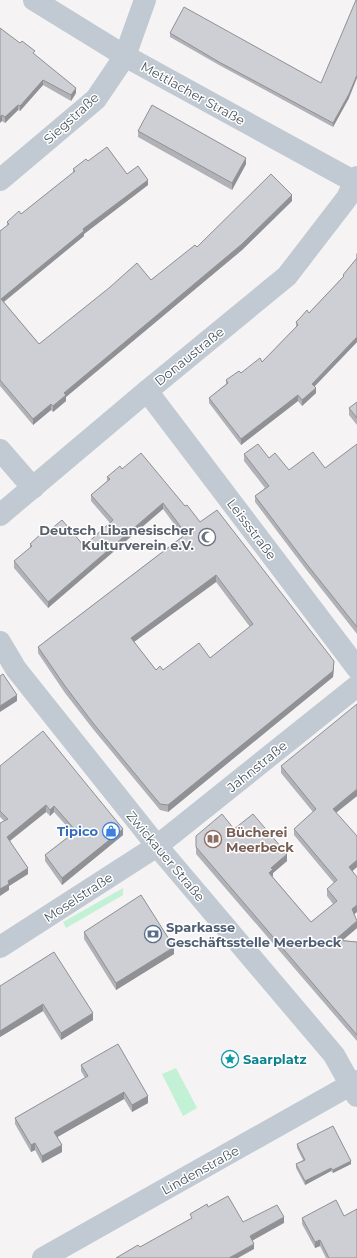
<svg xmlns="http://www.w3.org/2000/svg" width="357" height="1258" font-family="Montserrat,sans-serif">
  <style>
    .green { fill: #c3f1d5 }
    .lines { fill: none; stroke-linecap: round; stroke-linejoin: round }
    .street { stroke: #c1cad2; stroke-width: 22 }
    .wall { fill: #b0b2b7; fill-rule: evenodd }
    .shaded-wall { fill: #909195 }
    .building { fill: #cdcfd5; stroke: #909195; fill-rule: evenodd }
    .labels { text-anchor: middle; stroke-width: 3; stroke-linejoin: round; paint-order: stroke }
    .street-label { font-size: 13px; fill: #4a5661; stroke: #fff }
    .worship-label { font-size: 13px; font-weight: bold; fill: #5b616d; stroke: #fff; text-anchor: end }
    .shop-label { font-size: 13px; font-weight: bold; fill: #366cbe; stroke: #fff; text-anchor: end }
    .education-label { font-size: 13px; font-weight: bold; fill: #785e54; stroke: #fff; text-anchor: start }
    .service-label { font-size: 13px; font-weight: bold; fill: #4e5e75; stroke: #fff; text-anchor: start }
    .culture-label { font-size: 13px; font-weight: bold; fill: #0d838f; stroke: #fff; text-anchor: start }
  </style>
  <rect width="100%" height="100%" fill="#f5f3f3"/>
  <g class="green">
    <path d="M123 888V895L66 928 63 922Z"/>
    <path d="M176 1068 197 1108 183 1116 162 1074Z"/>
  </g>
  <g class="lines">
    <g class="street">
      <path d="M34 0 125 56 355 182"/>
      <path d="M0 180 96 99 125 56 145 0"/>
      <path d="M147 391 357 668"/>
      <path d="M0 450 33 488"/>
      <path d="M0 515 147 391 287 276 347 198 357 177"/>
      <path d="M0 642 16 669 157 846 334 1055 357 1096"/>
      <path d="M0 947 157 846 357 686"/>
      <path d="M43 1258 357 1081"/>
    </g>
  </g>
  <g class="wall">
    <path d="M0 28 35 55 76 93 71 101 43 85 20 111 18 110 5 123 2 121Z"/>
    <path d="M170 33 321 83 349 98 333 127 219 65 170 37Z"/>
    <path d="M138 131 246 164 232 190 138 137Z"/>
    <path d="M88 161 127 174 148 185 84 234V236L4 302 39 344 151 280 197 247 292 201 242 250 66 397V401L53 412 51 410 33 425 0 386V231L7 226V222L21 214 73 173V169Z"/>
    <path d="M357 253V342L314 387 316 393 302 406 298 401 241 445 209 403V398L226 384V380L262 362 296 327V322L309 313 343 277V275L356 259V254Z"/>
    <path d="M357 402V425L349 415V408Z"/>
    <path d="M357 444V634L305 568 255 502V496L265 488 244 461V454L269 458 289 470 325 468Z"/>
    <path d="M122 469 185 506 334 667 333 677 168 812 160 810 93 729 65 693 38 653V647L183 536 163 509 48 608 14 568V561L30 548V544L44 535 84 546 110 523 91 501V495L107 481V477ZM216 582 250 627 210 658 163 670H156L134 642Z"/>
    <path d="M0 766 123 835 62 885 45 861V855L73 833 54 812 50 816 46 812 10 841 28 874 9 886V890L4 821 0 817Z"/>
    <path d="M281 766 357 796 336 813 357 836V867L352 871 357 877V912L354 914 357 921V928L342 940 357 942V1041L196 854V836L234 829 287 861 273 873 272 876 311 922 333 904 327 896V889L334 883 294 835V829L313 812 281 773Z"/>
    <path d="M84 932 174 954 116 990 84 939Z"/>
    <path d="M0 986 93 1020 61 1040 43 1011 0 1037Z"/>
    <path d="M81 1065 148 1103 132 1112 124 1099 57 1137 62 1152 42 1163 35 1150 31 1152 15 1124V1118L85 1078 81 1071Z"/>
    <path d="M297 1144 351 1164 333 1173 331 1171 305 1185 296 1168V1164L303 1160 297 1148Z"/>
    <path d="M344 1216 357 1258H326L320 1246 315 1248 302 1224V1218Z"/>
  </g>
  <g class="shaded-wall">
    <path d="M357 75V78L349 98 333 127V123Z"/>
    <path d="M43 80V85L20 111V106Z"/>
    <path d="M76 88V93L71 101V95Z"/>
    <path d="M18 105V110L5 123V117Z"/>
    <path d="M2 115V121L0 123V117Z"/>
    <path d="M246 158V164L232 190V183Z"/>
    <path d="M148 180V185L84 234V236L1 304V299L83 229Z"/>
    <path d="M292 195V201L242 250 66 397V401L53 412V406L64 393Z"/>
    <path d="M357 337V342L312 389V384Z"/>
    <path d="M316 388V393L302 406V400Z"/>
    <path d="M298 395V401L241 445V439Z"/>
    <path d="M51 404V410L33 425V419Z"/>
    <path d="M163 503V509L48 608V602Z"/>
    <path d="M216 575V582L131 644V638Z"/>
    <path d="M334 661V667L333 677 168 812V805Z"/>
    <path d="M17 695V701L0 712V706Z"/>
    <path d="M357 789V796L333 815V809Z"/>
    <path d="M46 805V812L7 843V837Z"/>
    <path d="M54 806V812L50 816V810Z"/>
    <path d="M123 829V835L62 885V878Z"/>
    <path d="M287 854V861L273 873V876L269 879V873L271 868Z"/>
    <path d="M357 860V867L349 874V867Z"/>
    <path d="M28 868V874L9 886V890L0 896V889L8 881Z"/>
    <path d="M357 905V912L352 916V909Z"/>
    <path d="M357 921V928L335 947V940Z"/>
    <path d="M174 947V954L116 990V983Z"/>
    <path d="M43 1004V1011L0 1037V1031Z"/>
    <path d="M93 1013V1020L61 1040V1033Z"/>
    <path d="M124 1092V1099L54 1139V1132Z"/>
    <path d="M148 1096V1103L132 1112V1105Z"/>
    <path d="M35 1143V1150L31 1152V1145Z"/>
    <path d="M62 1145V1152L42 1163V1156Z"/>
    <path d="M351 1161V1164L333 1173V1170Z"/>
    <path d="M331 1168V1171L305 1185V1181Z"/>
    <path d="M284 1217V1223L250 1242V1236Z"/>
    <path d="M320 1240V1246L315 1248V1242Z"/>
    <path d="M254 1244V1249L238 1258H229Z"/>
  </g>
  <g class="building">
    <path d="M356 0H357V75L349 94 333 123 219 62 170 33 184 7 321 83Z"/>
    <path d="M0 28 20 43 22 41 35 51 33 53 76 88 71 95 43 80 20 106 18 105 5 117 2 115 0 117Z"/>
    <path d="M152 105 246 158 232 183 138 131Z"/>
    <path d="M107 147 127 174 138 166 148 180 83 229 84 231 1 299 39 344 109 288 137 263 151 280 195 245 197 247 271 174 292 195 242 244 64 393 66 395 53 406 51 404 33 419 0 380V231L9 224 7 222 19 211 21 214 75 171 73 169 86 159 88 161Z"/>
    <path d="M357 258V337L312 384 316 388 302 400 298 395 241 439 209 398 228 383 226 380 239 371 241 373 260 358 262 362 298 325 296 322 301 317 307 310 309 313 344 276 343 275Z"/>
    <path d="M357 402V418L349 408Z"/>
    <path d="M258 444 269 458 275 453 289 470 313 452 325 468 357 444V627L305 562 255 496 269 486 244 454Z"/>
    <path d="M141 453 185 506 187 505 200 522 217 510 334 661 333 671 168 805 160 804 93 723 65 686 38 647 186 534 163 503 48 602 14 561 32 546 30 544 42 533 44 535 62 520 84 546 113 520 91 495 110 479 107 477 120 466 122 469ZM216 575 253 624 210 658 199 643 163 670 160 666 156 670 131 638Z"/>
    <path d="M3 674 17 695 0 706V676Z"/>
    <path d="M357 704V789L333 809 357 836V860L349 867 357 877V905L352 909 357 921 335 940 357 942V1035L196 847V836L222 814 234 829 253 814 287 854 271 868 273 869 269 873 311 922 337 901 327 889 337 880 294 829 316 809 281 766Z"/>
    <path d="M43 731 123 829 62 878 45 855 76 831 54 806 50 810 46 805 7 837 28 868 8 881 9 884 0 889V823L8 819 0 811V766Z"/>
    <path d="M141 895 174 947 116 983 84 932Z"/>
    <path d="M54 952 93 1013 61 1033 43 1004 0 1031V986Z"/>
    <path d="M118 1044 148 1096 132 1105 124 1092 54 1132 62 1145 42 1156 35 1143 31 1145 15 1118 88 1076 81 1065Z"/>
    <path d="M333 1126 351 1161 333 1170 331 1168 305 1181 296 1164 305 1160 297 1144Z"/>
    <path d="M228 1196 243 1222 277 1205 284 1217 250 1236 254 1244 229 1258H116L138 1245 140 1247 192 1218 190 1214 207 1204 208 1207Z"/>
    <path d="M336 1200 344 1216 357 1209V1258H329L320 1240 315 1242 302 1218Z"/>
  </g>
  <defs>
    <g id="mosque-ring" transform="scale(0.9)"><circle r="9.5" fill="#fff" stroke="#6b7280" stroke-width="1.5"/><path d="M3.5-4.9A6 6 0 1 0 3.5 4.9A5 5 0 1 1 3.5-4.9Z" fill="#6b7280"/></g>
    <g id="shop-ring" transform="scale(0.9)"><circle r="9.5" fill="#fff" stroke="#3f7fe0" stroke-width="1.5"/><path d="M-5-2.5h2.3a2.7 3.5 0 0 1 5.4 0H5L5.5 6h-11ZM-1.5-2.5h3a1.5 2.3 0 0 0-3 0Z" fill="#3f7fe0"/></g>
    <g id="library-ring" transform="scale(0.9)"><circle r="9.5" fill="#fff" stroke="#8d6e63" stroke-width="1.5"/><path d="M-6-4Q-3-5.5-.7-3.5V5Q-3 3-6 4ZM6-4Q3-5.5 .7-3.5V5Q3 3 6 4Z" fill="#8d6e63"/></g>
    <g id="bank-ring" transform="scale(0.9)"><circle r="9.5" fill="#fff" stroke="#5c6f8a" stroke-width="1.5"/><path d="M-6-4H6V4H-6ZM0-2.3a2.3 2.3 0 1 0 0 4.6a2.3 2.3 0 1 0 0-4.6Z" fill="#5c6f8a"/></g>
    <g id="sight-ring" transform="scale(0.9)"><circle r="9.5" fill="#fff" stroke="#0f9aa8" stroke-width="1.5"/><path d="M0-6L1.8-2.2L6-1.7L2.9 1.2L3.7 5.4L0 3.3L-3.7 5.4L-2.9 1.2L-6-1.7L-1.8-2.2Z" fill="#0f9aa8"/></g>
  </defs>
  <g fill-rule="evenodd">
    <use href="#mosque-ring" x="207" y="537"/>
    <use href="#shop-ring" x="111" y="831"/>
    <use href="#library-ring" x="213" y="839"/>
    <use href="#bank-ring" x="153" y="934"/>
    <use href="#sight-ring" x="230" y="1059"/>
  </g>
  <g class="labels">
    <g class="street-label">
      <text transform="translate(193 93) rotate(29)" y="5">Mettlacher Straße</text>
      <text transform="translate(71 118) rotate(-42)" y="5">Siegstraße</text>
      <text transform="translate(189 356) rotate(-39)" y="5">Donaustraße</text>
      <text transform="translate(252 529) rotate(53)" y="5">Leissstraße</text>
      <text transform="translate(257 766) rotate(-39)" y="5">Jahnstraße</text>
      <text transform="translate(166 856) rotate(50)" y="5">Zwickauer Straße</text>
      <text transform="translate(78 897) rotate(-33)" y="5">Moselstraße</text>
      <text transform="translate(200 1170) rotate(-29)" y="5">Lindenstraße</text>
    </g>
    <g class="worship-label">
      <text x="194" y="535">Deutsch Libanesischer<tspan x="194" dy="15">Kulturverein e.V.</tspan></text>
    </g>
    <g class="shop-label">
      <text x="98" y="836">Tipico</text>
    </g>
    <g class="education-label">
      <text x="226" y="837">Bücherei<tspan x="226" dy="15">Meerbeck</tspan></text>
    </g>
    <g class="service-label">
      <text x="166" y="932">Sparkasse<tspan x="166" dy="15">Geschäftsstelle Meerbeck</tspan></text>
    </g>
    <g class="culture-label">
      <text x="243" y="1064">Saarplatz</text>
    </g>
  </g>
</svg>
